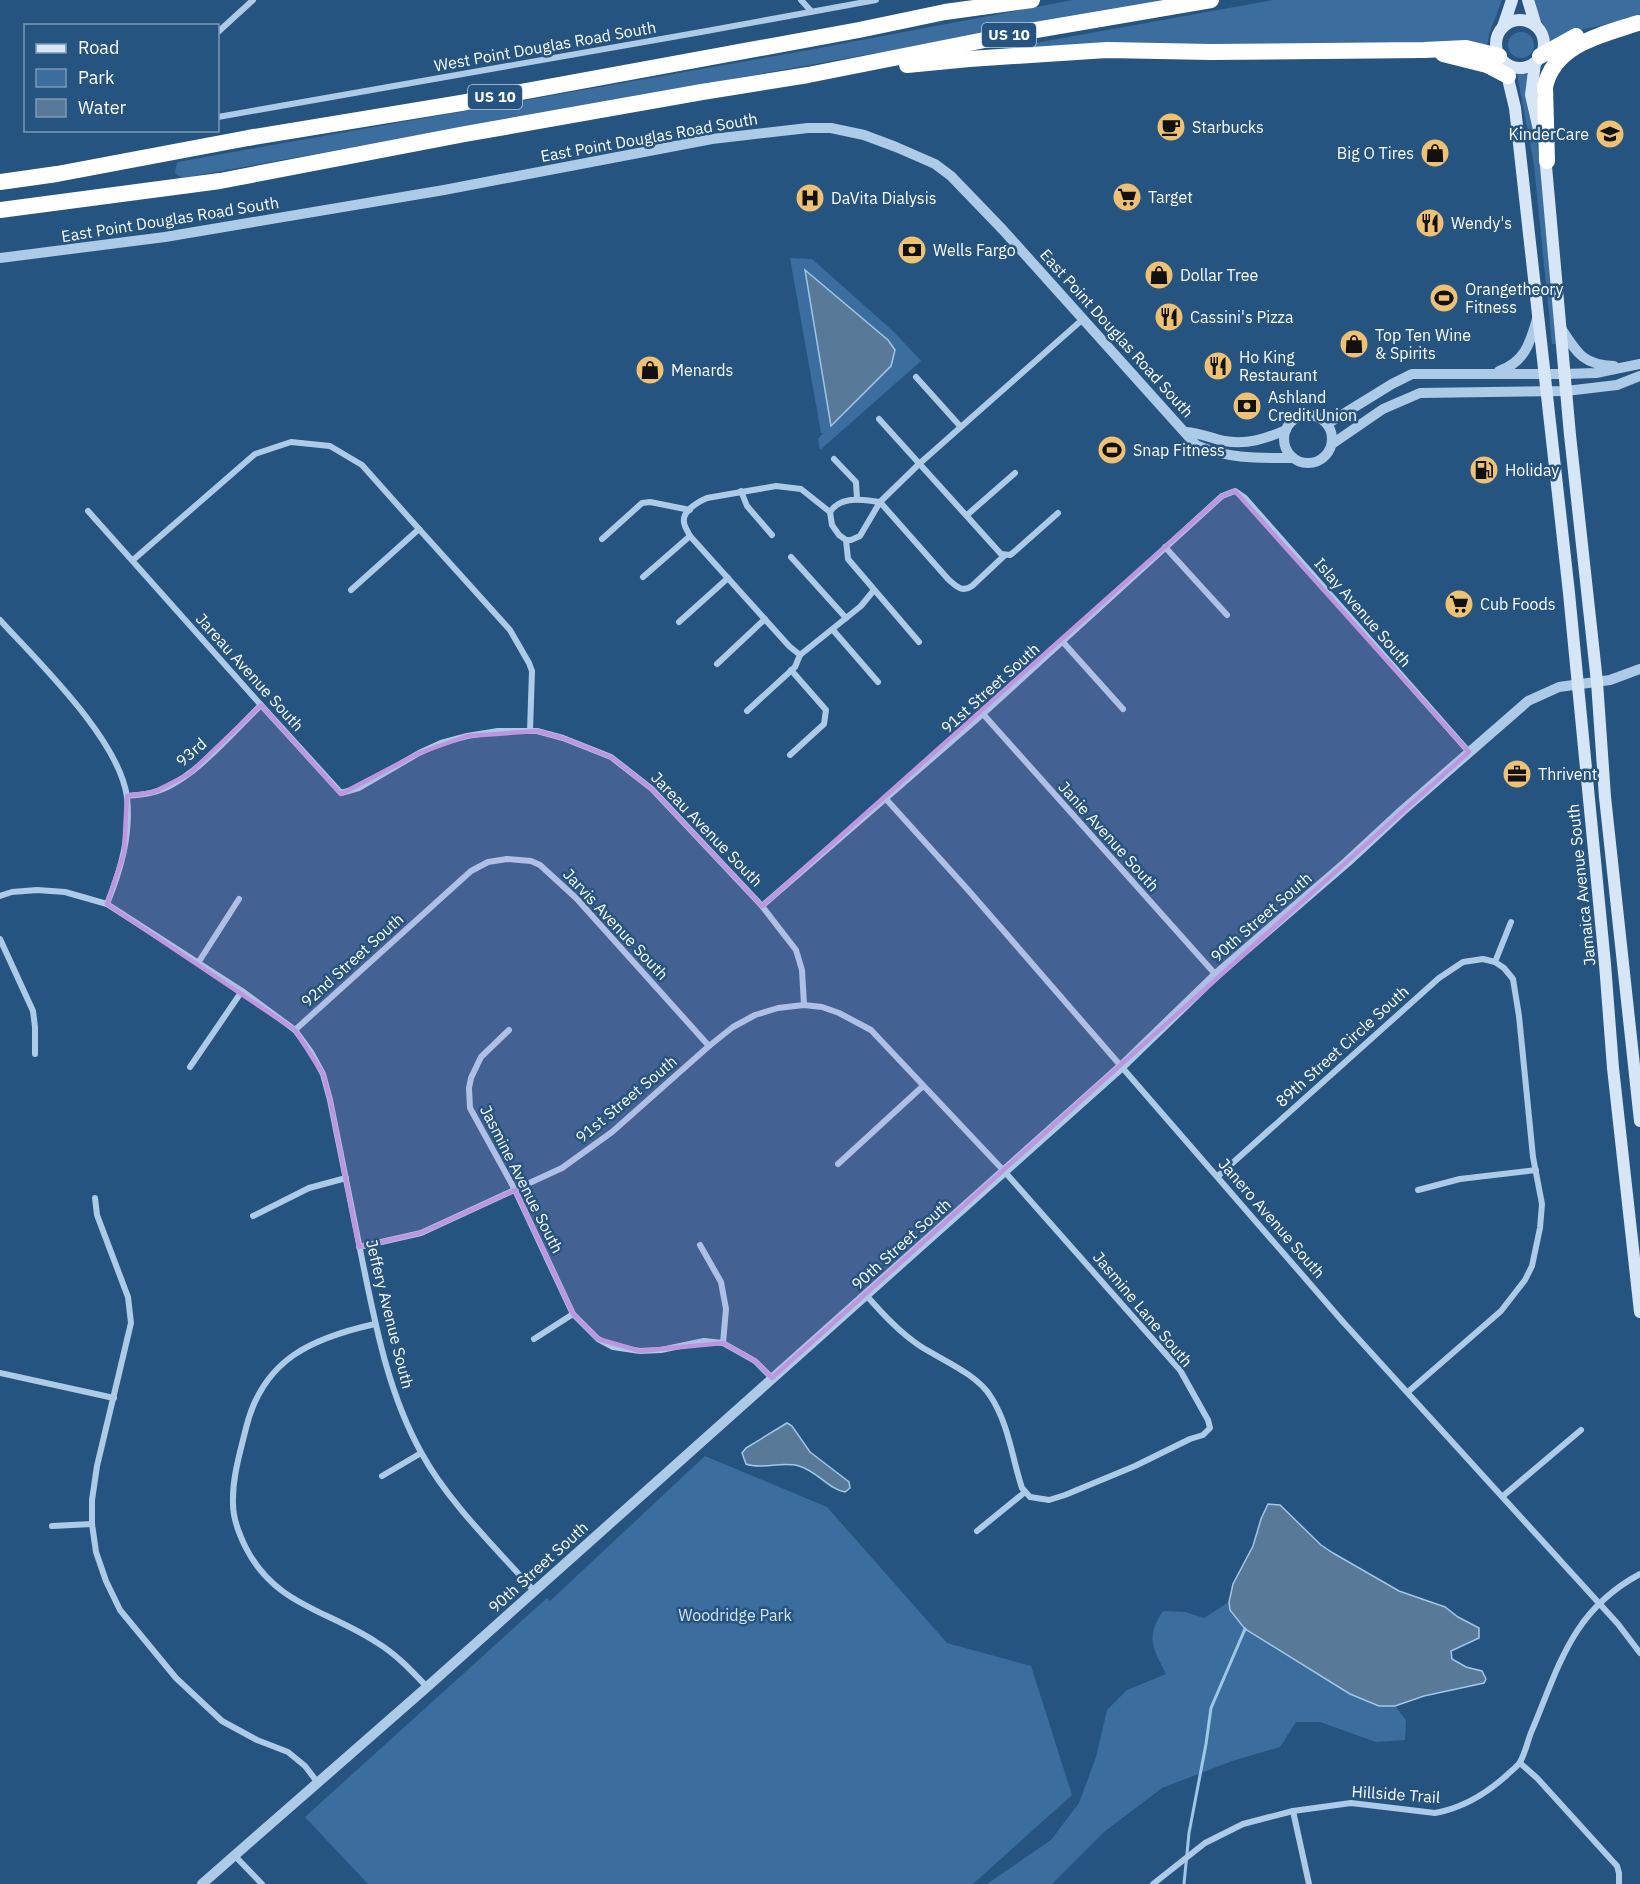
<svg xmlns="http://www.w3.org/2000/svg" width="1640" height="1884" font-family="'IBM Plex Sans',sans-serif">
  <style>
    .green { fill: #3b6e9e; fill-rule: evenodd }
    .water { fill: #587998; stroke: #a1c7e7; stroke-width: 1.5 }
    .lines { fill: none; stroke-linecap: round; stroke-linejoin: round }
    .stream { stroke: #a1c7e7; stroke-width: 3 }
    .minor { stroke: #adcbe6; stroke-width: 6 }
    .tertiary { stroke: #adcbe6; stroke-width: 10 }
    .secondary { stroke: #d7e6f6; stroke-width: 12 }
    .motorway { stroke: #fff; stroke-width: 16 }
    .marked { fill: #bd96df; fill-opacity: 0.2; stroke: #bd96df; stroke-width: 4.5; stroke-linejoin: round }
    .labels { text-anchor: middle; stroke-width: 5; stroke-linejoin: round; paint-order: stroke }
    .shield { fill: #265480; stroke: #beccd9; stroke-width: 1.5 }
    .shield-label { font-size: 15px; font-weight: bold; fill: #fff }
    .street-label { font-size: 16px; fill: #fff; stroke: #265480 }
    .poi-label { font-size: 16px; fill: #fff; stroke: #265480; text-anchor: start }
    .park-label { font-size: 16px; fill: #d0e4f5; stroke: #265480 }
  </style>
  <rect width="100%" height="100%" fill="#265480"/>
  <g class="green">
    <path d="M1171 0 182 178 175 173 177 162 803 51 1073 0Z"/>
    <path d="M1274 0H1502L1489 34 1487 46 997 50Z"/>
    <path d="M1534 0H1640V17L1575 31 1550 44C1548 28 1536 16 1534 0Z"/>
    <circle cx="1521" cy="45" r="13"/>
    <path d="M1517 74H1528L1540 165 1556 344H1552L1534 165Z"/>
    <path d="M790 258 812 259 893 331 921 361 820 450 818 439 823 433H821ZM806 271 888 340 895 350 891 366 831 425Z"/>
    <path d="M705 1456 827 1507 947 1643 1031 1666 1072 1795 973 1884H368L305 1817 547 1598 550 1601Z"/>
    <path d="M1229 1602 1233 1614 1274 1648 1313 1669 1350 1694 1379 1706H1395L1406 1720 1405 1740 1376 1742 1320 1722H1296L1280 1747 1232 1761 1162 1788 1104 1832 1052 1884H987L1051 1840 1079 1803 1096 1757 1107 1710 1127 1690 1166 1674C1153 1648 1145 1638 1163 1611L1185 1612 1204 1618Z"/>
  </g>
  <g class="water">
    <path d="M805 270 888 340 895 350 891 366 831 426Z"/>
    <path d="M787 1423 792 1426 810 1452 844 1478 849 1482 850 1488 845 1492C828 1489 817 1471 799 1466 782 1461 762 1470 746 1464L742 1453 746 1448Z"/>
    <path d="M1268 1504 1280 1505 1321 1545 1333 1553 1399 1591 1445 1607 1458 1617 1479 1628V1638L1451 1651 1452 1659 1466 1667 1482 1671 1486 1679 1484 1683 1424 1696 1395 1706H1379L1350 1694 1245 1629 1230 1610 1229 1602 1233 1584 1253 1546 1261 1519Z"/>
  </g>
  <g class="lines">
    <path class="stream" d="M1184 1884 1189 1833 1206 1744 1211 1708 1245 1629"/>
    <g class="minor">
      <path d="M801 0 811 11"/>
      <path d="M218 32 253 0"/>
      <path d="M218 117 701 32 876 0"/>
      <path d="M916 377 960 426"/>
      <path d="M879 419 1001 554 1010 555 1014 552 1058 513"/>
      <path d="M834 459 856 482 857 499"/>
      <path d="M741 491 747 506 772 535"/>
      <path d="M88 511 261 705 341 793 359 788 419 753 441 743 467 736 498 731H537L563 738 611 757 652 789 762 906 796 950 802 970 804 1005"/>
      <path d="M967 515 1015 473"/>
      <path d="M602 539 642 503 650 502 690 510"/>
      <path d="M846 540 848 559 919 642"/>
      <path d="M1165 547 1227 615"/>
      <path d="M1005 555 972 586C962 593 956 586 948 579L880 502C862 500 841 495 830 512L832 525 839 535 846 540H851L860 536 880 502 919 464 1083 319"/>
      <path d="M791 557 846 618"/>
      <path d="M133 560 255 454 291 442 330 446 362 465 419 529 510 630 529 663 532 671 530 731"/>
      <path d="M643 577 690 536"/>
      <path d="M351 590 419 529"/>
      <path d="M0 620C39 663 119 739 127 797 131 835 121 869 107 904"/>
      <path d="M679 622 728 578"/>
      <path d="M833 630 878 682"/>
      <path d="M1062 641 1123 709"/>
      <path d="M800 655 789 646 690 536C688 532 684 526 684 522 682 511 698 502 707 498L776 486 801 489 830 512"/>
      <path d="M717 664 765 619"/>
      <path d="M747 711 795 667 800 655 861 606 874 590"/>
      <path d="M983 714 1216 975"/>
      <path d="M790 755 824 724 826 710 791 670"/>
      <path d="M127 796C135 795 145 795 154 792 192 782 233 732 261 705"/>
      <path d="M886 799 969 891 1344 1323 1618 1624 1640 1653"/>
      <path d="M0 896 12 892 37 890 65 892 107 904 242 991 295 1030 311 1052 323 1074 330 1100C341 1156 352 1212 364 1269 377 1333 390 1397 422 1454 449 1503 497 1549 534 1591"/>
      <path d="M762 906 983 714 1222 496 1235 491 1245 498 1469 752"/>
      <path d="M0 939 33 1011 35 1027V1054"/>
      <path d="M1495 962 1511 922"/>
      <path d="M198 963 239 899"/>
      <path d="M295 1030 471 871 488 862 507 859 531 861 540 865 576 898 709 1046"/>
      <path d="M509 1030 481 1057 471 1078 469 1088 470 1108 515 1190 573 1314 598 1339 613 1347 640 1351 661 1350 704 1341 723 1343 755 1361 772 1378"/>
      <path d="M190 1067 242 991"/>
      <path d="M838 1164 923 1086"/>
      <path d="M1218 1176 1439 978 1463 962 1483 959 1495 962 1504 968 1513 979 1519 1016 1533 1157 1542 1204 1540 1228 1532 1266 1525 1280 1501 1311 1409 1391"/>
      <path d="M1418 1190 1460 1179 1536 1170"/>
      <path d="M95 1198 97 1215 128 1297 131 1323 97 1466 92 1500V1524L96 1552 106 1581 120 1610 176 1678 222 1721 257 1740 288 1752 305 1766 318 1783"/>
      <path d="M253 1216 309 1188 346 1178"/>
      <path d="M700 1245 721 1282 726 1309 723 1343"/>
      <path d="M359 1247 421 1233 562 1168 612 1132 709 1046 733 1027 755 1015 778 1008 804 1005 822 1007 839 1013 871 1030 1004 1171 1180 1370 1208 1420 1210 1428 1203 1435 1190 1439 1135 1466 1065 1495 1049 1500 1030 1497 1022 1488C1012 1458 1009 1425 991 1397 977 1374 942 1360 920 1346 899 1332 883 1314 866 1295"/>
      <path d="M375 1324C312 1338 263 1359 246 1428 240 1453 232 1478 233 1504 233 1519 239 1534 246 1548 275 1605 327 1610 376 1642 396 1654 411 1670 427 1687"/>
      <path d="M534 1339 573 1314"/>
      <path d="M0 1373 114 1398"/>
      <path d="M382 1476 421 1453"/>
      <path d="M1503 1496 1581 1430"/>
      <path d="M52 1526 92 1524"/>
      <path d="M977 1531 1025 1492"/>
      <path d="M1520 1763 1537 1778 1617 1866 1619 1873V1884"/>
      <path d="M1293 1811 1309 1884"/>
      <path d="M235 1856 262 1884"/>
      <path d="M1153 1884 1205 1843 1243 1824 1293 1811 1351 1803 1435 1813C1463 1808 1486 1794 1507 1775 1511 1771 1517 1767 1520 1762 1526 1752 1528 1738 1533 1728 1560 1663 1573 1610 1640 1574"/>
    </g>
    <g class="tertiary">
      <path d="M0 258 165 237 444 190 712 139 808 128H831L864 135 896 147 935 164 951 176 1003 230 1196 445C1227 459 1260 458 1293 458"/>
      <path d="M1561 328C1577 353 1583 365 1614 366"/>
      <path d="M1499 371C1525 362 1530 343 1537 319"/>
      <circle cx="1308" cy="439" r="24"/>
      <path d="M1327 424 1392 384 1412 374H1565L1596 373 1640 364"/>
      <path d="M1186 432C1200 433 1211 438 1224 441 1247 445 1265 439 1286 430"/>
      <path d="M1332 444 1383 409 1420 393 1566 391 1617 385 1640 376"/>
      <path d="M202 1884 427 1687 1121 1067 1216 975 1347 862 1402 811 1528 701 1559 687 1610 680 1640 669"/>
    </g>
    <g class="secondary">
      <path d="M1528 0 1536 26"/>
      <circle cx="1520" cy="44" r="24"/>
      <path d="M1503 27 1512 0"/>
      <path d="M1504 62 1515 108 1569 593 1605 964 1613 1068 1640 1312"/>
      <path d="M1535 63 1531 95 1541 138"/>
      <path d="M1545 155 1570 435 1597 682 1605 797 1640 1121"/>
    </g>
    <g class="motorway">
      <path d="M1443 54 1487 65 1508 76"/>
      <path d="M1540 56 1576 36"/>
      <path d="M907 65 969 59 1107 50 1211 52 1424 50 1466 48 1499 56"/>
      <path d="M1547 161 1545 87C1554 44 1602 35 1638 23"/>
      <path d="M0 182 57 174 248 138 461 103 859 30 945 12 1032 0"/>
      <path d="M0 210 220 181 465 134 702 92 808 75 1030 31 1211 0"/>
    </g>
  </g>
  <path class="marked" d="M1235 491 1469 752 772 1378 755 1361 723 1343 640 1351 598 1339 573 1314 515 1190 421 1233 359 1247 330 1100 323 1074 295 1030 107 904 124 853 127 796 154 792 189 774 261 705 341 794 419 753 467 736 537 731 563 738 611 757 652 789 762 906 1222 496Z"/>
  <defs>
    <g id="cafe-disc" transform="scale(1.5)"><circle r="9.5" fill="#efc172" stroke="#265480"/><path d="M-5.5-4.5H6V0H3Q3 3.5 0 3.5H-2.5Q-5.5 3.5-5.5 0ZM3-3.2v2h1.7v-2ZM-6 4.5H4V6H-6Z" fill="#111"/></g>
    <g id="school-disc" transform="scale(1.5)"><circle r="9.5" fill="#efc172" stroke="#265480"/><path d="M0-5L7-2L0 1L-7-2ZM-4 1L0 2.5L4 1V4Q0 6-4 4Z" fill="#111"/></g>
    <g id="shop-disc" transform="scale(1.5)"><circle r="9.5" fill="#efc172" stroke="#265480"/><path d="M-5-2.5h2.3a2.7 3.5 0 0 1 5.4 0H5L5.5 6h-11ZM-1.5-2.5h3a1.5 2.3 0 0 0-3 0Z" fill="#111"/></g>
    <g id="supermarket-disc" transform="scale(1.5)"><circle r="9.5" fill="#efc172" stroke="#265480"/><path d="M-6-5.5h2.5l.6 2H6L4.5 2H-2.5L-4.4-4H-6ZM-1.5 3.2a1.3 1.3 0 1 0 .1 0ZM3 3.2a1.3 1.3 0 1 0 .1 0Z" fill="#111"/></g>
    <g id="hospital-disc" transform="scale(1.5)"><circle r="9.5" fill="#efc172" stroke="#265480"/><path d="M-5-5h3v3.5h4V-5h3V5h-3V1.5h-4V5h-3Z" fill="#111"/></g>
    <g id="restaurant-disc" transform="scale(1.5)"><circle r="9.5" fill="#efc172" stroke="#265480"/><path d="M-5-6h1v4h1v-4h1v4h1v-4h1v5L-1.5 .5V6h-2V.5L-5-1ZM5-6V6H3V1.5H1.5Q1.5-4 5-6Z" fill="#111"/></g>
    <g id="bank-disc" transform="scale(1.5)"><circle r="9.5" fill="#efc172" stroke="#265480"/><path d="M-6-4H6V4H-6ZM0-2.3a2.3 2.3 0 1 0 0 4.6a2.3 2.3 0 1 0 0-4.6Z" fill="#111"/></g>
    <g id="stadium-disc" transform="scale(1.5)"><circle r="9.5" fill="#efc172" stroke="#265480"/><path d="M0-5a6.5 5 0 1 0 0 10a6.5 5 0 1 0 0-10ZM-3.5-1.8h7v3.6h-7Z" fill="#111"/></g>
    <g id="fuel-disc" transform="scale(1.5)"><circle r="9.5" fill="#efc172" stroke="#265480"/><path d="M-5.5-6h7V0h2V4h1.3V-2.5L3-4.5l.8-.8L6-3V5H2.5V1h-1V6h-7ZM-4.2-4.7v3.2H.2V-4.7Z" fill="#111"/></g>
    <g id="office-disc" transform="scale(1.5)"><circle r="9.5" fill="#efc172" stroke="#265480"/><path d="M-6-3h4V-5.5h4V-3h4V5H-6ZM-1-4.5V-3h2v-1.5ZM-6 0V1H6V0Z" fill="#111"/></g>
  </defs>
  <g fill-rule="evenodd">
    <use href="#cafe-disc" x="1171" y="127"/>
    <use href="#school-disc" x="1610" y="134"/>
    <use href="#shop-disc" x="1435" y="153"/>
    <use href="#supermarket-disc" x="1127" y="197"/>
    <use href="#hospital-disc" x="810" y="198"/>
    <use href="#restaurant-disc" x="1430" y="223"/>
    <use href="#bank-disc" x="912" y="250"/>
    <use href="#shop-disc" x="1159" y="275"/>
    <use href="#stadium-disc" x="1444" y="298"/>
    <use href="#restaurant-disc" x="1169" y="317"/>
    <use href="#shop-disc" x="1354" y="344"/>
    <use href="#restaurant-disc" x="1218" y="366"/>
    <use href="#shop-disc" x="650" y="370"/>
    <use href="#bank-disc" x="1247" y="406"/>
    <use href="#stadium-disc" x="1112" y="450"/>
    <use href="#fuel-disc" x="1484" y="470"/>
    <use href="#supermarket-disc" x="1459" y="604"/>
    <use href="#office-disc" x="1517" y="774"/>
  </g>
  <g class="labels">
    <g class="shield">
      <rect x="982" y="23" width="54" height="24" rx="4.5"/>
      <rect x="468" y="85" width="54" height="24" rx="4.5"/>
    </g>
    <g class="shield-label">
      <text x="1009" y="40">US 10</text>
      <text x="495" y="102">US 10</text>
    </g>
    <g class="street-label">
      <text transform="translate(545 46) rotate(-10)" y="6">West Point Douglas Road South</text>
      <text transform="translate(649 137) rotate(-10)" y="6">East Point Douglas Road South</text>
      <text transform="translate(170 219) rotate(-9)" y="6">East Point Douglas Road South</text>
      <text transform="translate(1117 333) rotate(48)" y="6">East Point Douglas Road South</text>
      <text transform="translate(1363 612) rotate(49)" y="6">Islay Avenue South</text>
      <text transform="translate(250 672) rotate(48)" y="6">Jareau Avenue South</text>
      <text transform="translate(990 688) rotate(-42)" y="6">91st Street South</text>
      <text transform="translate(191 752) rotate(-41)" y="6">93rd</text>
      <text transform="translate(707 829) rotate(46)" y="6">Jareau Avenue South</text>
      <text transform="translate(1109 836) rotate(48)" y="6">Janie Avenue South</text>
      <text transform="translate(1581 885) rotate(-96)" y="6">Jamaica Avenue South</text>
      <text transform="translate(1261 917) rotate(-41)" y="6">90th Street South</text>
      <text transform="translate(616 924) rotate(47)" y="6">Jarvis Avenue South</text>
      <text transform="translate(352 960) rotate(-42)" y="6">92nd Street South</text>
      <text transform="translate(1342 1046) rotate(-42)" y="6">89th Street Circle South</text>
      <text transform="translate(626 1099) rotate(-40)" y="6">91st Street South</text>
      <text transform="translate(522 1179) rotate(63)" y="6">Jasmine Avenue South</text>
      <text transform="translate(1272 1218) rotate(49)" y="6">Janero Avenue South</text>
      <text transform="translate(901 1244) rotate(-42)" y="6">90th Street South</text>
      <text transform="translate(1143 1309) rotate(50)" y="6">Jasmine Lane South</text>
      <text transform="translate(390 1314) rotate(76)" y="6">Jeffery Avenue South</text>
      <text transform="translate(538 1567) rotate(-42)" y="6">90th Street South</text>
      <text transform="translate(1396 1794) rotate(4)" y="6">Hillside Trail</text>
    </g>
    <g class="poi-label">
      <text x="1192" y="133">Starbucks</text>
      <text x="1589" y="140" text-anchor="end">KinderCare</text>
      <text x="1414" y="159" text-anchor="end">Big O Tires</text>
      <text x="1148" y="203">Target</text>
      <text x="831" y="204">DaVita Dialysis</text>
      <text x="1451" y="229">Wendy's</text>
      <text x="933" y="256">Wells Fargo</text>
      <text x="1180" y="281">Dollar Tree</text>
      <text x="1465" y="295">Orangetheory<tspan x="1465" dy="18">Fitness</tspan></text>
      <text x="1190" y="323">Cassini's Pizza</text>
      <text x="1375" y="341">Top Ten Wine<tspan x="1375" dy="18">&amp; Spirits</tspan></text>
      <text x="1239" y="363">Ho King<tspan x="1239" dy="18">Restaurant</tspan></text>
      <text x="671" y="376">Menards</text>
      <text x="1268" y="403">Ashland<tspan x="1268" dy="18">Credit Union</tspan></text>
      <text x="1133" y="456">Snap Fitness</text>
      <text x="1505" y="476">Holiday</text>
      <text x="1480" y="610">Cub Foods</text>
      <text x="1538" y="780">Thrivent</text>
    </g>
    <g class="park-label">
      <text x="735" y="1621">Woodridge Park</text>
    </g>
  </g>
  <rect x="24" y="24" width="195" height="108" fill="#265480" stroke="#7d98b3" stroke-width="1.5"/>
  <rect x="36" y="44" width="30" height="9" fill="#d7e6f6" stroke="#7d98b3" stroke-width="1.5"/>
  <text x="78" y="54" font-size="18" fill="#ffffff">Road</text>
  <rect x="36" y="69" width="30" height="18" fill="#3b6e9e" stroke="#7d98b3" stroke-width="1.5"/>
  <text x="78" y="84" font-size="18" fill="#ffffff">Park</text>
  <rect x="36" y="99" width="30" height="18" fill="#587998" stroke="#7d98b3" stroke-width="1.5"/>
  <text x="78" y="114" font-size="18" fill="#ffffff">Water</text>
</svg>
